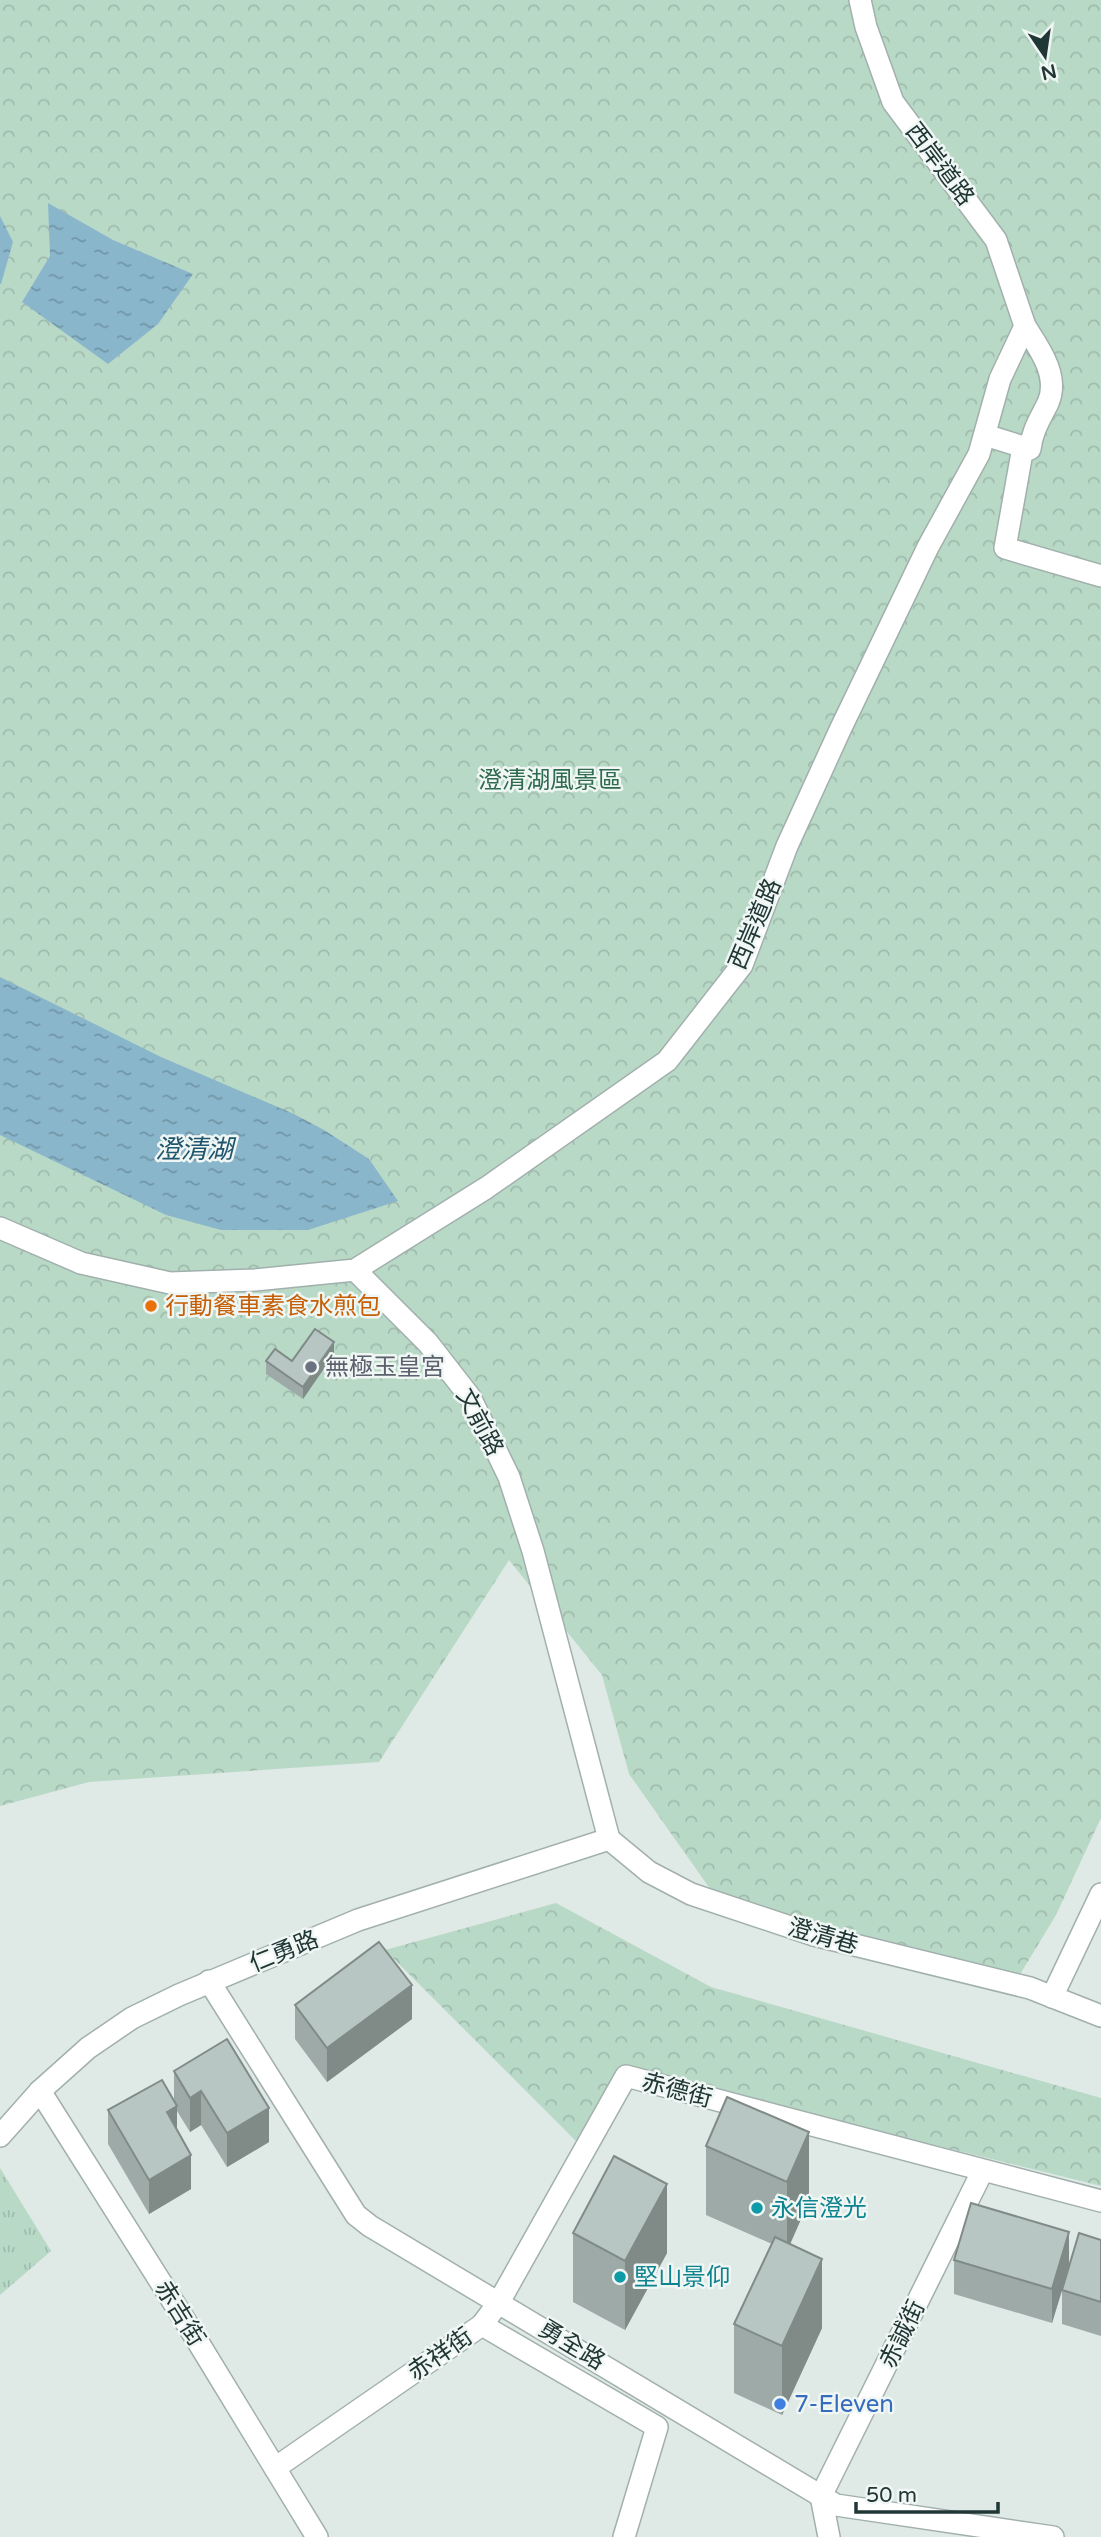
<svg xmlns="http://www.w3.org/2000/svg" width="1101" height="2537" font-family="'Varela Round','Noto Sans TC',sans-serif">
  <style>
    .grass { fill: url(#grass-tufts) }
    .forest { fill: url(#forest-crowns) }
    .water { fill: url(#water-ripples) }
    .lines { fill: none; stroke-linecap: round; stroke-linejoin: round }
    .minor-casing { stroke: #a2b0ad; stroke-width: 24 }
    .minor { stroke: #fff; stroke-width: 21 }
    .wall { fill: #9daaa7 }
    .shaded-wall { fill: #808b88 }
    .building { fill: #b7c6c2; stroke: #808b88; stroke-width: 2 }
    .food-dot { fill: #e8710a; stroke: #eff6f3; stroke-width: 2.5 }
    .worship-dot { fill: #6b7280; stroke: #eff6f3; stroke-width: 2.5 }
    .culture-dot { fill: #0f9aa8; stroke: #eff6f3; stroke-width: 2.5 }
    .shop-dot { fill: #3f7fe0; stroke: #eff6f3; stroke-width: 2.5 }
    .labels { text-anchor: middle; stroke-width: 5; stroke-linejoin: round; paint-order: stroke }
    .street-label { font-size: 24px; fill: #213735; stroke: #eff6f3 }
    .park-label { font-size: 24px; fill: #2f6b50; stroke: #eff6f3 }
    .food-label { font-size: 24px; fill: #c56008; stroke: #eff6f3; text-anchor: start }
    .worship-label { font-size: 24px; fill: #5b616d; stroke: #eff6f3; text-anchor: start }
    .culture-label { font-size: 24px; fill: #0d838f; stroke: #eff6f3; text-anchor: start }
    .shop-label { font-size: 24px; fill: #366cbe; stroke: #eff6f3; text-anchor: start }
    .water-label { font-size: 26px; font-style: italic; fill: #20556e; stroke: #eff6f3 }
  </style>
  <defs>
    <pattern id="grass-tufts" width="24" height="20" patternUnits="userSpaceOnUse" patternTransform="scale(1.75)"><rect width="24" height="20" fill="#b9d9c7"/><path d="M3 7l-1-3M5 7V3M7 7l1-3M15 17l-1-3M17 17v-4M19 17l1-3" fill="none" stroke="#9fbbac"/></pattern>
    <pattern id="forest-crowns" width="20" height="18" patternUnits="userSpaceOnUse" patternTransform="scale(1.75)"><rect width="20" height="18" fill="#b9d9c7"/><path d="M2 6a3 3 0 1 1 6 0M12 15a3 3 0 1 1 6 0" fill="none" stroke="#9fbbac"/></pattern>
    <pattern id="water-ripples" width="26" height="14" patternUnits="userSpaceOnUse" patternTransform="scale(1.75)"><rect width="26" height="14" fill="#8ab6cb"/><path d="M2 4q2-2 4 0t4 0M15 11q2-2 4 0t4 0" fill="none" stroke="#7095a6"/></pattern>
  </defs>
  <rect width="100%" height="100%" fill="#dfe9e6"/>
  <path class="grass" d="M0 2168 51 2251 0 2295Z"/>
  <g class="forest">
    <path d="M0 0H1101V1818L1056 1915 1019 1976 718 1900 629 1774 602 1675 509 1560 379 1762 89 1782 0 1806Z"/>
    <path d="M556 1903 711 1987 1101 2098V2186L624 2068 581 2146 385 1950Z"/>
  </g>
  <g class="water">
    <path d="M48 203 113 240 193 274 158 324 108 364 22 302 50 256Z"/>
    <path d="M0 216 13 242 1 284H0Z"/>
    <path d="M0 977 161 1057 294 1114 324 1130 369 1159 398 1201 308 1230H221L166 1215 0 1135Z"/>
  </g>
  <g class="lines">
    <g class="minor-casing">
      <g id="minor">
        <path d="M985 435 1030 449C1032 431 1040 419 1048 403 1060 376 1039 348 1025 326"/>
        <path d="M1023 447 1005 548 1101 576"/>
        <path d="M0 1228 81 1263 170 1283 255 1280 355 1270 486 1188 667 1061 742 965 787 846 840 730 928 547 979 454 1000 379 1025 326 996 240 893 102 866 27 860 0"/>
        <path d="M355 1270 428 1343 470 1397 509 1477 533 1551 609 1839"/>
        <path d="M609 1839 649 1872 691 1894 814 1935 1030 1988 1101 2016"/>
        <path d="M209 1981 356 2215 370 2226 836 2505 1053 2537"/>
        <path d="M1052 1997 1101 1894"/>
        <path d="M40 2091 184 2319 317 2537"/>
        <path d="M0 2136 40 2091 88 2048 132 2018 179 1995 358 1920 609 1839"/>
        <path d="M482 2325 499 2302 626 2076 1101 2201"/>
        <path d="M275 2468 482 2325 657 2427 624 2537"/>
        <path d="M829 2537 821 2496 982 2172"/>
      </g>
    </g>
    <use href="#minor" class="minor"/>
  </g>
  <g class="wall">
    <path d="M334 1354 303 1399 266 1374V1361H292Z"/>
    <path d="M295 2005 412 2019 327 2082 295 2039Z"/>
    <path d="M174 2071 269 2142 227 2167 201 2125 190 2132 177 2111V2131L191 2189 149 2214 108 2144V2110L174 2100Z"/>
    <path d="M727 2097 809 2201 790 2244 822 2328 782 2415 734 2393V2324L772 2244 706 2215V2146Z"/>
    <path d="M573 2233 667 2253 625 2330 573 2302Z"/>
    <path d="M1101 2240V2336L1062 2324V2291L1052 2323 954 2294V2260L1069 2265Z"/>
  </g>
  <g class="shaded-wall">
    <path d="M334 1342V1354L303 1399V1387Z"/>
    <path d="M412 1985V2019L327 2082V2048Z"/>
    <path d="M201 2091V2125L190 2132V2098Z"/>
    <path d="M177 2106V2140L167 2112Z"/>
    <path d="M269 2108V2142L227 2167V2133Z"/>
    <path d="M809 2132V2201L787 2251V2182Z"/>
    <path d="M191 2155V2189L149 2214V2180Z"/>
    <path d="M667 2184V2253L625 2330V2261Z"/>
    <path d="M1069 2232V2266L1052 2323V2289Z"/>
    <path d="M822 2259V2328L782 2415V2346Z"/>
  </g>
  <g class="building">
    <path d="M315 1329 334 1342 303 1387 266 1361 275 1349 292 1361Z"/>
    <path d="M379 1942 412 1985 327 2048 295 2005Z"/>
    <path d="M227 2039 269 2108 227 2133 201 2091 190 2098 174 2071Z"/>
    <path d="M162 2080 177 2106 167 2112 191 2155 149 2180 108 2110Z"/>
    <path d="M727 2097 809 2132 787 2182 706 2146Z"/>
    <path d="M614 2156 667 2184 625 2261 573 2233Z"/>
    <path d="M971 2203 1069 2232 1052 2289 954 2260Z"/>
    <path d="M1079 2233 1101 2240V2302L1062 2290Z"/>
    <path d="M775 2237 822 2259 782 2346 734 2324Z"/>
  </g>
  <circle class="food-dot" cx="151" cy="1306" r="7"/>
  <circle class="worship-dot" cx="311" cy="1367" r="7"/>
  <g class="culture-dot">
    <circle cx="757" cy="2208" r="7"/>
    <circle cx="620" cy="2277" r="7"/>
  </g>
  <circle class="shop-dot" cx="780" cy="2404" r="7"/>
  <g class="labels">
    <g class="street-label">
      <text transform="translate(940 164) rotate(53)" y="8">西岸道路</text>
      <text transform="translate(755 924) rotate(-67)" y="8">西岸道路</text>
      <text transform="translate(480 1422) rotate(62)" y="8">文前路</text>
      <text transform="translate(823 1936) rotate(16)" y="8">澄清巷</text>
      <text transform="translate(284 1951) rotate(-22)" y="8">仁勇路</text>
      <text transform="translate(677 2090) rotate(15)" y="8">赤德街</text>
      <text transform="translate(180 2313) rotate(58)" y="8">赤吉街</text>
      <text transform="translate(902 2334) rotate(-64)" y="8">赤誠街</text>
      <text transform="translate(572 2345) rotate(31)" y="8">勇全路</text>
      <text transform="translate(440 2354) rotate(-35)" y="8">赤祥街</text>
    </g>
    <g class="park-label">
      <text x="550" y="788">澄清湖風景區</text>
    </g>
    <g class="food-label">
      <text x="165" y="1314">行動餐車素食水煎包</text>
    </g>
    <g class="worship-label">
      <text x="325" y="1375">無極玉皇宮</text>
    </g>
    <g class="culture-label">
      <text x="771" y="2216">永信澄光</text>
      <text x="634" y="2285">堅山景仰</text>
    </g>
    <g class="shop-label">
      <text x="794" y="2412">7-Eleven</text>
    </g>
    <g class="water-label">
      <text x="194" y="1158">澄清湖</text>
    </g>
  </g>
  <g transform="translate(1045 56) rotate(167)" stroke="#eff6f3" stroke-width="5" paint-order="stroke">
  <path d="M0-5L12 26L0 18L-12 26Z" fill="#213735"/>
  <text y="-10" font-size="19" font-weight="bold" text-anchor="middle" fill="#213735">N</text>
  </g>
  <path d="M856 2502v10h142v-10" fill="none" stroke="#213735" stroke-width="3.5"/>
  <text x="866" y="2502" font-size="21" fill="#213735" stroke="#eff6f3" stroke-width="5" paint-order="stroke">50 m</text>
</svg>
